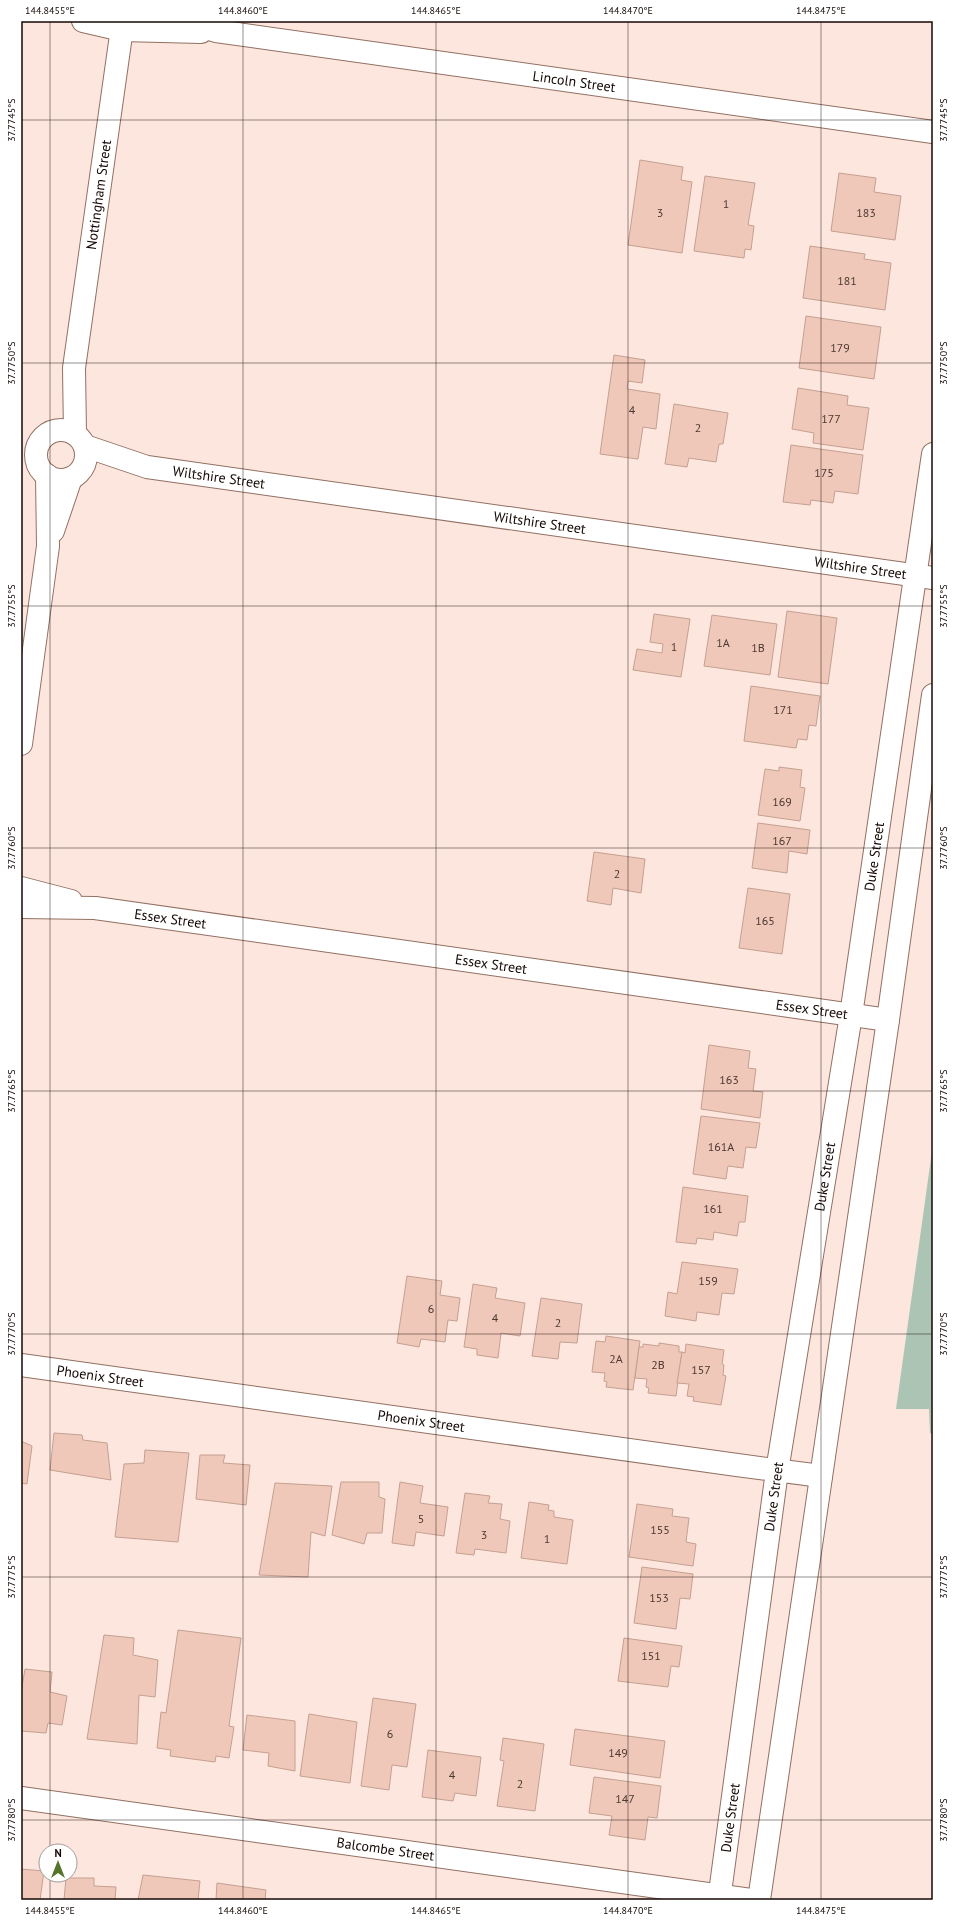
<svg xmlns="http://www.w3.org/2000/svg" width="954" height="1921" font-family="'PT Sans',sans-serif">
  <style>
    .green { fill: #acc4b4 }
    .building { fill: #f0c8b9; stroke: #c4a092 }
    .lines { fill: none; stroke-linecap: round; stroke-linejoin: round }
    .street-casing { stroke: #927063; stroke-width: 24 }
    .secondary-casing { stroke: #927063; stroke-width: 24 }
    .street { stroke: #fff; stroke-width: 22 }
    .secondary { stroke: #fff; stroke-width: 22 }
    .ticks { fill: none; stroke: #140804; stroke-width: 1; stroke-opacity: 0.45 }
    .labels { text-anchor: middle; stroke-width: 3.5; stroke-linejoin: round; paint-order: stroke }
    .number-label { font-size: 12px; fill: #4b3831 }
    .street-label { font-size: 14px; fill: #140804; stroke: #fff }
    .neatline { fill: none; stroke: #140804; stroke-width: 1.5 }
    .ticks-label { font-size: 10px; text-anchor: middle; fill: #140804 }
  </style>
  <rect width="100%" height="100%" fill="#fde6dd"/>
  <path class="green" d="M933 1144V1434L930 1433 929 1409H896Z"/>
  <g class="building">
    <path d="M640 160 683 167 681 180 692 182 682 253 628 245Z"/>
    <path d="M839 173 876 178 874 192 901 196 895 240 831 231Z"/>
    <path d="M705 176 755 183 748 225 754 226 751 250 745 249 744 258 694 251Z"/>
    <path d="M810 246 865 254 864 259 891 263 885 310 803 298Z"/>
    <path d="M806 316 881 327 874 379 799 368Z"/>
    <path d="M614 355 645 360 642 383 628 381 627 389 660 394 656 429 643 427 638 459 600 454Z"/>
    <path d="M798 388 848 396 847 405 869 408 863 450 813 443 814 433 792 429Z"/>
    <path d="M674 404 728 413 723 444H719L716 462 689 458 687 467 665 464Z"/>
    <path d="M791 445 863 455 858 494 835 491 833 503 811 500 810 505 783 502Z"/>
    <path d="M787 611 837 618 828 684 778 677Z"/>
    <path d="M654 614 690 619 681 677 633 670 637 649 662 653 663 644 650 642Z"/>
    <path d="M712 615 777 624 770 675 704 666Z"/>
    <path d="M751 686 820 696 816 726 809 725 807 740 798 739 796 748 744 741Z"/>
    <path d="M779 767 802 770 800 787 805 788 800 821 758 815 765 769 779 771Z"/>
    <path d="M758 823 810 830 807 854 789 851 787 873 752 868Z"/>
    <path d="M594 852 645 859 641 893 613 888 611 905 587 901Z"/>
    <path d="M748 888 790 894 782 954 739 948Z"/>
    <path d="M709 1045 750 1051 748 1068 756 1069 753 1091 763 1092 760 1118 701 1109Z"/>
    <path d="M701 1116 760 1123 756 1148 746 1147 743 1168 728 1166 726 1179 693 1174Z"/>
    <path d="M683 1187 748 1196 745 1222H739L737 1236 714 1232 713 1240 697 1238 696 1244 676 1242Z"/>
    <path d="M682 1262 738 1269 734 1294 722 1293 719 1315 697 1312 696 1321 665 1316 668 1292 677 1294Z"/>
    <path d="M407 1276 442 1281 440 1295 460 1298 457 1321 448 1320 445 1342 421 1339 419 1347 397 1343Z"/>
    <path d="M473 1284 497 1288 495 1298 525 1303 520 1336 501 1333 498 1358 477 1355V1349L464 1347Z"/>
    <path d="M541 1298 582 1304 577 1343 560 1342 558 1359 532 1356Z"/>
    <path d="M606 1336 640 1341 633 1390 606 1387 607 1382 604 1381 605 1373 592 1372 596 1341 605 1342Z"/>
    <path d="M659 1343 679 1346V1352H682L676 1396 648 1393 649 1388 646 1387 647 1379 635 1378 639 1347H643V1344L659 1346Z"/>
    <path d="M686 1344 724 1350 722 1364 724 1365 723 1375 726 1376 721 1405 693 1401 694 1397 687 1396 689 1384 677 1383 682 1352 685 1353Z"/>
    <path d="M54 1433 82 1435 83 1440 107 1443 111 1480 50 1470Z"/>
    <path d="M21 1441 32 1446 27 1484 21 1483Z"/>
    <path d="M145 1450 189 1453 178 1542 115 1537 124 1464 144 1463Z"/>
    <path d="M200 1455H225L223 1463 250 1465 246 1505 196 1499Z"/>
    <path d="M341 1482H379V1497L385 1499 382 1533H367L364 1544 332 1535Z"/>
    <path d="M400 1482 423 1486 420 1503 448 1507 444 1536 416 1532 414 1546 392 1543Z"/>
    <path d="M275 1483 332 1486 325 1536 311 1532 308 1577 259 1575Z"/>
    <path d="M465 1493 490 1496 488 1503 502 1504 500 1519 510 1521 506 1553 475 1549 474 1555 456 1553Z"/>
    <path d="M529 1502 549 1505 548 1510 554 1511V1517L573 1520 567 1564 521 1558Z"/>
    <path d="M637 1504 673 1509 672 1516 689 1518 686 1542 696 1544 693 1566 629 1557Z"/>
    <path d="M642 1567 693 1574 690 1599 680 1598 676 1629 634 1623Z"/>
    <path d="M178 1630 241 1638 229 1726 234 1727 229 1758 216 1756 215 1762 170 1756 171 1750 157 1748 161 1712 166 1713Z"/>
    <path d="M104 1635 134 1638 133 1655 158 1660 155 1697 139 1695 137 1744 87 1739Z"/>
    <path d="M624 1638 682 1646 679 1667 671 1666 668 1687 618 1681Z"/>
    <path d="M25 1669 52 1672 50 1692 67 1696 62 1725 48 1723 46 1733 21 1731V1692Z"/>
    <path d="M373 1698 416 1704 407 1767 392 1765 389 1790 361 1786Z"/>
    <path d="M309 1714 357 1722 350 1783 300 1776Z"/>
    <path d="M247 1715 295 1721V1771L268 1766 269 1753 243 1750Z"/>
    <path d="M575 1729 665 1741 660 1778 570 1765Z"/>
    <path d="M503 1738 544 1744 535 1811 497 1806 504 1761 500 1760Z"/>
    <path d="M428 1750 481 1757 476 1796 455 1793 453 1801 422 1797Z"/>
    <path d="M594 1777 661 1786 657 1818 648 1817 645 1840 609 1835 612 1816 589 1813Z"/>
    <path d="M21 1869 44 1871 40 1900H21Z"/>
    <path d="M143 1875 200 1881 198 1900H138Z"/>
    <path d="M66 1878H94V1886L116 1887 115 1900H64Z"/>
    <path d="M217 1883 266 1890 265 1900H216Z"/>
  </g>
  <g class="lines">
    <g class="street-casing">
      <g id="street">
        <path d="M83 21 122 30 201 32"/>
        <path id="s1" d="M181 21 216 31 933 132"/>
        <circle cx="61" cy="455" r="25"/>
        <path id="s2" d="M75 434 74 368 123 21"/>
        <path id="s3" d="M85 446 147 467 933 578"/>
        <path d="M53 531 71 478"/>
        <path d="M21 744 48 546 47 475"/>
        <path d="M21 888 71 901"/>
        <path id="s4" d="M21 907 95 908 888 1020"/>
        <path id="s5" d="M21 1365 737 1465 821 1476"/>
        <path id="s6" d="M21 1798 751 1900"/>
      </g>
    </g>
    <g class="secondary-casing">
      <g id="secondary">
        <path id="s7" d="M719 1900 777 1471 851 1015 933 454"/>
        <path d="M759 1900 888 1020 933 695"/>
      </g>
    </g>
    <use href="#street" class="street"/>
    <use href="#secondary" class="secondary"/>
  </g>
  <path class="ticks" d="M50 21V1851M243 21V1900M436 21V1900M628 21V1900M821 21V1900M21 120H933M21 363H933M21 606H933M21 848H933M21 1091H933M21 1334H933M21 1577H933M21 1820H933M50 1875V1900"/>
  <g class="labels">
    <g class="number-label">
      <text x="726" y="208">1</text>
      <text x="660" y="217">3</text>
      <text x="866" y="217">183</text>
      <text x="847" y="285">181</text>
      <text x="840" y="352">179</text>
      <text x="632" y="414">4</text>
      <text x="831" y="423">177</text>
      <text x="698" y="432">2</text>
      <text x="824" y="477">175</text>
      <text x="723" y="647">1A</text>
      <text x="674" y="651">1</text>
      <text x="758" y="652">1B</text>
      <text x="783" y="714">171</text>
      <text x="782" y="806">169</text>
      <text x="782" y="845">167</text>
      <text x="617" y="878">2</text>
      <text x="765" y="925">165</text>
      <text x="729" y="1084">163</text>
      <text x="721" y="1151">161A</text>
      <text x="713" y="1213">161</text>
      <text x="708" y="1285">159</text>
      <text x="431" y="1313">6</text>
      <text x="495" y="1322">4</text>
      <text x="558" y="1327">2</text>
      <text x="616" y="1363">2A</text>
      <text x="658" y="1369">2B</text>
      <text x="701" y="1374">157</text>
      <text x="421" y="1523">5</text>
      <text x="660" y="1534">155</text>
      <text x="484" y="1539">3</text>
      <text x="547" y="1543">1</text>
      <text x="659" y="1602">153</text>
      <text x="651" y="1660">151</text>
      <text x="390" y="1738">6</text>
      <text x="618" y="1757">149</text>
      <text x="452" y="1779">4</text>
      <text x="520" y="1788">2</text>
      <text x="625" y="1803">147</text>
    </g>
    <g class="street-label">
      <text dy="5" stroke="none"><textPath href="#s1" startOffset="398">Lincoln Street</textPath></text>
      <text dy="5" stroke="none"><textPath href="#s2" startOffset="241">Nottingham Street</textPath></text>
      <text dy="5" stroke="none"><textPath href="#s3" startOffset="138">Wiltshire Street</textPath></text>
      <text dy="5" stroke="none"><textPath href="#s3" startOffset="462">Wiltshire Street</textPath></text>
      <text dy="5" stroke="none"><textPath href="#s3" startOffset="786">Wiltshire Street</textPath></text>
      <text dy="5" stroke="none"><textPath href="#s7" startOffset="1055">Duke Street</textPath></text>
      <text dy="5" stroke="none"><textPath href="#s4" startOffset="150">Essex Street</textPath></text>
      <text dy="5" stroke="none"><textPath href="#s4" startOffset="474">Essex Street</textPath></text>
      <text dy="5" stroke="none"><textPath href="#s4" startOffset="798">Essex Street</textPath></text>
      <text dy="5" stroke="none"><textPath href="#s7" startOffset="731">Duke Street</textPath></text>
      <text dy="5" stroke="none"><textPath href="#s5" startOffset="80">Phoenix Street</textPath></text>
      <text dy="5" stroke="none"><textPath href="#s5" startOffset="404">Phoenix Street</textPath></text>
      <text dy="5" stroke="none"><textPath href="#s7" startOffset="407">Duke Street</textPath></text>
      <text dy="5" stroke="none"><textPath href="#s7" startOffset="83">Duke Street</textPath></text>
      <text dy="5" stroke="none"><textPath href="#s6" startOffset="368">Balcombe Street</textPath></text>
    </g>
  </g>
  <rect width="954" height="1921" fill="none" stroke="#ffffff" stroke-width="44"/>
  <g transform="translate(58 1863)"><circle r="19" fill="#ffffff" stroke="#a19c9b"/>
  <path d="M0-3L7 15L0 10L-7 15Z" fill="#54742a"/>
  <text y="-6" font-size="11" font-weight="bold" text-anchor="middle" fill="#140804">N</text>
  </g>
  <rect x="22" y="22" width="910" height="1877" class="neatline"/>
  <g class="ticks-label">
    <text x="50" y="14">144.8455°E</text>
    <text x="243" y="14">144.8460°E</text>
    <text x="436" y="14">144.8465°E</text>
    <text x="628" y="14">144.8470°E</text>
    <text x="821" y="14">144.8475°E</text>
    <text transform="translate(11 120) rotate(-90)" y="4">37.7745°S</text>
    <text transform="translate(943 120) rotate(-90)" y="4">37.7745°S</text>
    <text transform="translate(11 363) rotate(-90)" y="4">37.7750°S</text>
    <text transform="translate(943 363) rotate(-90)" y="4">37.7750°S</text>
    <text transform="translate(11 606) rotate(-90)" y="4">37.7755°S</text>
    <text transform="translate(943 606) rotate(-90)" y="4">37.7755°S</text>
    <text transform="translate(11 848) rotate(-90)" y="4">37.7760°S</text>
    <text transform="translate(943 848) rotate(-90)" y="4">37.7760°S</text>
    <text transform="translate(11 1091) rotate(-90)" y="4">37.7765°S</text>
    <text transform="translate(943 1091) rotate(-90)" y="4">37.7765°S</text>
    <text transform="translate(11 1334) rotate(-90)" y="4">37.7770°S</text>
    <text transform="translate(943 1334) rotate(-90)" y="4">37.7770°S</text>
    <text transform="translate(11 1577) rotate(-90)" y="4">37.7775°S</text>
    <text transform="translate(943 1577) rotate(-90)" y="4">37.7775°S</text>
    <text transform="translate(11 1820) rotate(-90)" y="4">37.7780°S</text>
    <text transform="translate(943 1820) rotate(-90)" y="4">37.7780°S</text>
    <text x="50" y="1914">144.8455°E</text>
    <text x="243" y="1914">144.8460°E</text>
    <text x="436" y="1914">144.8465°E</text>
    <text x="628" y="1914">144.8470°E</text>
    <text x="821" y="1914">144.8475°E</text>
  </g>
</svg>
